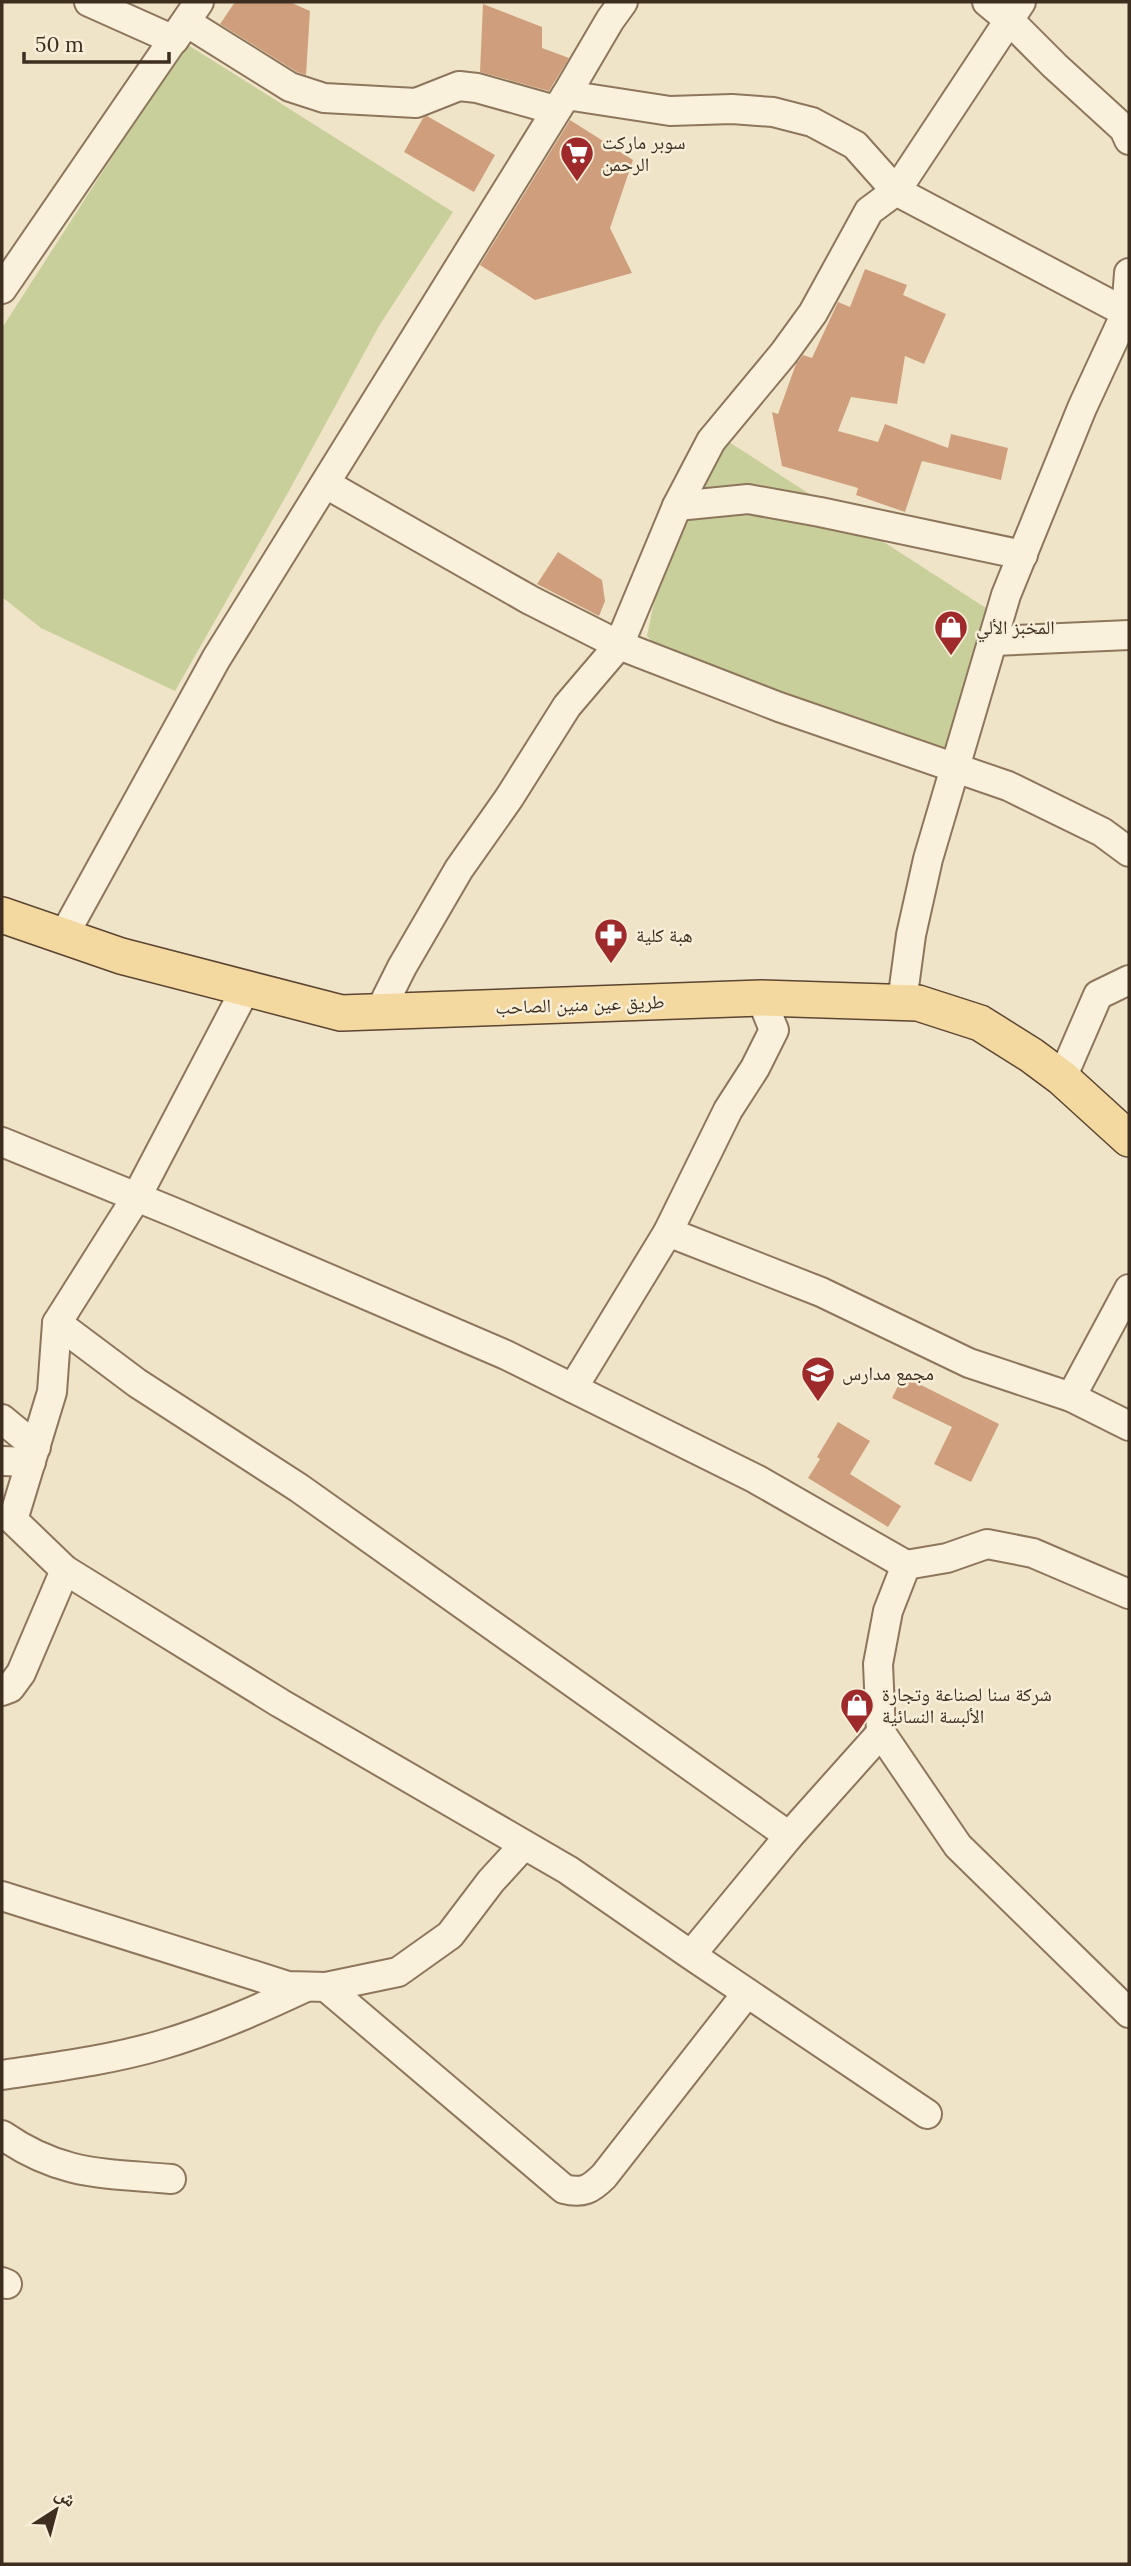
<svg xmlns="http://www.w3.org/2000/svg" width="1131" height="2566" font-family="Lora,'Noto Naskh Arabic',serif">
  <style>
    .green { fill: #c9cf9b }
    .building { fill: #cf9f7d }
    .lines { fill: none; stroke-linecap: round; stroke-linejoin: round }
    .minor-casing { stroke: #8d765c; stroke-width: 32 }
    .major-casing { stroke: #5b4430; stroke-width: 38 }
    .minor { stroke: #faf1dc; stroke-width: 28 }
    .major { stroke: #f3d9a0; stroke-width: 35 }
    .labels { text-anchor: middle; stroke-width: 5; stroke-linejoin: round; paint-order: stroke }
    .poi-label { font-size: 19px; fill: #3d2e20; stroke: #f7eed8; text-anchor: start }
    .street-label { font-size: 19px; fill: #3d2e20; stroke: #f7eed8 }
  </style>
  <rect width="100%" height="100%" fill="#f0e4c8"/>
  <g class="green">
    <path d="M188 45 453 212 379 326 290 489 175 691 41 628 2 597V328L141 112Z"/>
    <path d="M729 442 989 610 947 752 665 655 647 636 654 602 679 517 712 454Z"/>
  </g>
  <g class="building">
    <path d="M235 2H290L310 11 306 75 297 72 220 24Z"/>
    <path d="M483 4 542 27V48L569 58 549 91 480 72Z"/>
    <path d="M427 116 495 155 474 192 404 152 423 118Z"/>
    <path d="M570 120 633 160 610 228 632 273 535 300 480 265Z"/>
    <path d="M865 269 907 285 903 295 946 314 924 364 905 356 897 404 851 397 838 431 878 442 885 424 948 448 951 434 1008 448 1001 480 922 461 905 512 856 495 858 488 782 466 772 412 778 414 796 364 803 355 812 358 838 302 850 307Z"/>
    <path d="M558 552 602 580 605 601 599 616 537 584Z"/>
    <path d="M903 1376 999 1424 971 1482 934 1464 952 1427 892 1398Z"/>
    <path d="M838 1422 870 1441 850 1474 901 1506 888 1527 808 1478 820 1459 817 1457Z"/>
  </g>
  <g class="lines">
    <g class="minor-casing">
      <g id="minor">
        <path d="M89 2 174 40 186 22 290 87 324 98 416 103 459 86 477 88 555 110"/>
        <path d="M987 2 1010 21 1055 66 1124 129 1129 140"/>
        <path d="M566 95 610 20 623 2"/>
        <path d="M2 289 199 2"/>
        <path d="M1129 314 896 191 869 211 813 313 784 353 711 441 677 506 619 645 779 707 1008 786 1102 832 1129 852"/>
        <path d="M326 484 530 600 619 645 567 706 509 798 459 869 402 967 380 1011"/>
        <path d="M677 506 748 499 820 512 1023 555"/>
        <path d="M993 641 1129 635"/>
        <path d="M64 935 216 659 566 95 670 111 732 109 773 112 812 122 855 145 896 191 1021 2"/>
        <path d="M902 1002 911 935 928 859 1006 595 1082 408 1126 313 1129 273"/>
        <path d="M1062 1078 1098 995 1129 980"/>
        <path d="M2 1142 178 1214 506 1355 756 1479 906 1565 888 1611 878 1664 881 1733 958 1846 1129 2013"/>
        <path d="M668 1232 821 1292 969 1363 1071 1397 1129 1426"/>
        <path d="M57 1323 136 1198 246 988"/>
        <path d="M573 1388 668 1232 728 1110 755 1068 774 1030 761 998"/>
        <path d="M1071 1397 1129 1289"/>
        <path d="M2 1419 36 1447"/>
        <path d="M2 1461 31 1462"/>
        <path d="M906 1565 947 1558 987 1544 1033 1553 1129 1594"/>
        <path d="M2 1691 10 1688 21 1673 65 1570"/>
        <path d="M789 1836 881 1733"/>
        <path d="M2 1896 288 1986 326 1987 398 1972 450 1935 491 1881 524 1845"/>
        <path d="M691 1955 789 1836 299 1488 137 1383 57 1323 52 1392 13 1520 65 1570 280 1703 568 1870 691 1955 927 2114"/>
        <path d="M326 1987 564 2189C583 2194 591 2189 604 2176L747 1993"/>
        <path d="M2 2075C55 2067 110 2060 161 2045 212 2030 259 2009 306 1987"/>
        <path d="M2 2135C61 2176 103 2173 171 2179"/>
        <path d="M2 2282 7 2284"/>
      </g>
    </g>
    <g class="major-casing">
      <path id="major" d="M2 915 121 956 341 1013 761 998 918 1003 980 1023 1031 1055 1062 1078 1129 1139"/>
    </g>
    <use href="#minor" class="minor"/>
    <use href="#major" class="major"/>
  </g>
  <defs>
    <g id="supermarket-pin" transform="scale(1.75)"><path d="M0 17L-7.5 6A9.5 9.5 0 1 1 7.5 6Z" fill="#9e2a2b" stroke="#f7eed8"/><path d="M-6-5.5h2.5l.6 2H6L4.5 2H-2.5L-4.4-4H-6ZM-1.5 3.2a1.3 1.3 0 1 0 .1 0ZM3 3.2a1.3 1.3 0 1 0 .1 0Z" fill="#fff"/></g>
    <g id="shop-pin" transform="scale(1.75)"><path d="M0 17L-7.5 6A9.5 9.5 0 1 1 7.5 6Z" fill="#9e2a2b" stroke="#f7eed8"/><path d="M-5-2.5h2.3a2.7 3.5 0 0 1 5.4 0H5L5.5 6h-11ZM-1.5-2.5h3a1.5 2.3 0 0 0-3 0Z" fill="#fff"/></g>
    <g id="pharmacy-pin" transform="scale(1.75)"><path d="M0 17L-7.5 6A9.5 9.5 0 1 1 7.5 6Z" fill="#9e2a2b" stroke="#f7eed8"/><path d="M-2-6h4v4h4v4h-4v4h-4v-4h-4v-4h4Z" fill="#fff"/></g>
    <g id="school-pin" transform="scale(1.75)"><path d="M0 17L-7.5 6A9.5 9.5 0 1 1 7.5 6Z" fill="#9e2a2b" stroke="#f7eed8"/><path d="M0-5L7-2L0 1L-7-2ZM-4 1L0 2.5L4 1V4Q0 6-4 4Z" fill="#fff"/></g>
  </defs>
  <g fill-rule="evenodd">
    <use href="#supermarket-pin" x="577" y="153"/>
    <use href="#shop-pin" x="951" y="627"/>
    <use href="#pharmacy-pin" x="611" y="935"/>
    <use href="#school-pin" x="818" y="1373"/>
    <use href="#shop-pin" x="857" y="1705"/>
  </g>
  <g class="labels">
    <g class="poi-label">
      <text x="602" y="149">سوبر ماركت<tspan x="602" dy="22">الرحمن</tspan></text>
      <text x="976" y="634">المخبز الألي</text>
      <text x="636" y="942">هبة كلية</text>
      <text x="842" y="1380">مجمع مدارس</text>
      <text x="882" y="1701">شركة سنا لصناعة وتجارة<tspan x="882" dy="22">الألبسة النسائية</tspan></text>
    </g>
    <g class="street-label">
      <text transform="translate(580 1004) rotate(-2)" y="7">طريق عين منين الصاحب</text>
    </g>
  </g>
  <rect width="1131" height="2566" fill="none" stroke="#3d2e20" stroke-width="7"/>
  <g transform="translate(56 2510) rotate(36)" stroke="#f7eed8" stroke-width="5" paint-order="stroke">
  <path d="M0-5L12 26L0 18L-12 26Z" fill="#3d2e20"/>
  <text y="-10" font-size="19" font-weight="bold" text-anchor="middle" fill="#3d2e20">ش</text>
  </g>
  <path d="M24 52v10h145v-10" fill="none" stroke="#3d2e20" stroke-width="3.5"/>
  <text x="35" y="52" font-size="21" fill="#3d2e20" stroke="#f7eed8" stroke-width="5" paint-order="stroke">50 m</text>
</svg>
